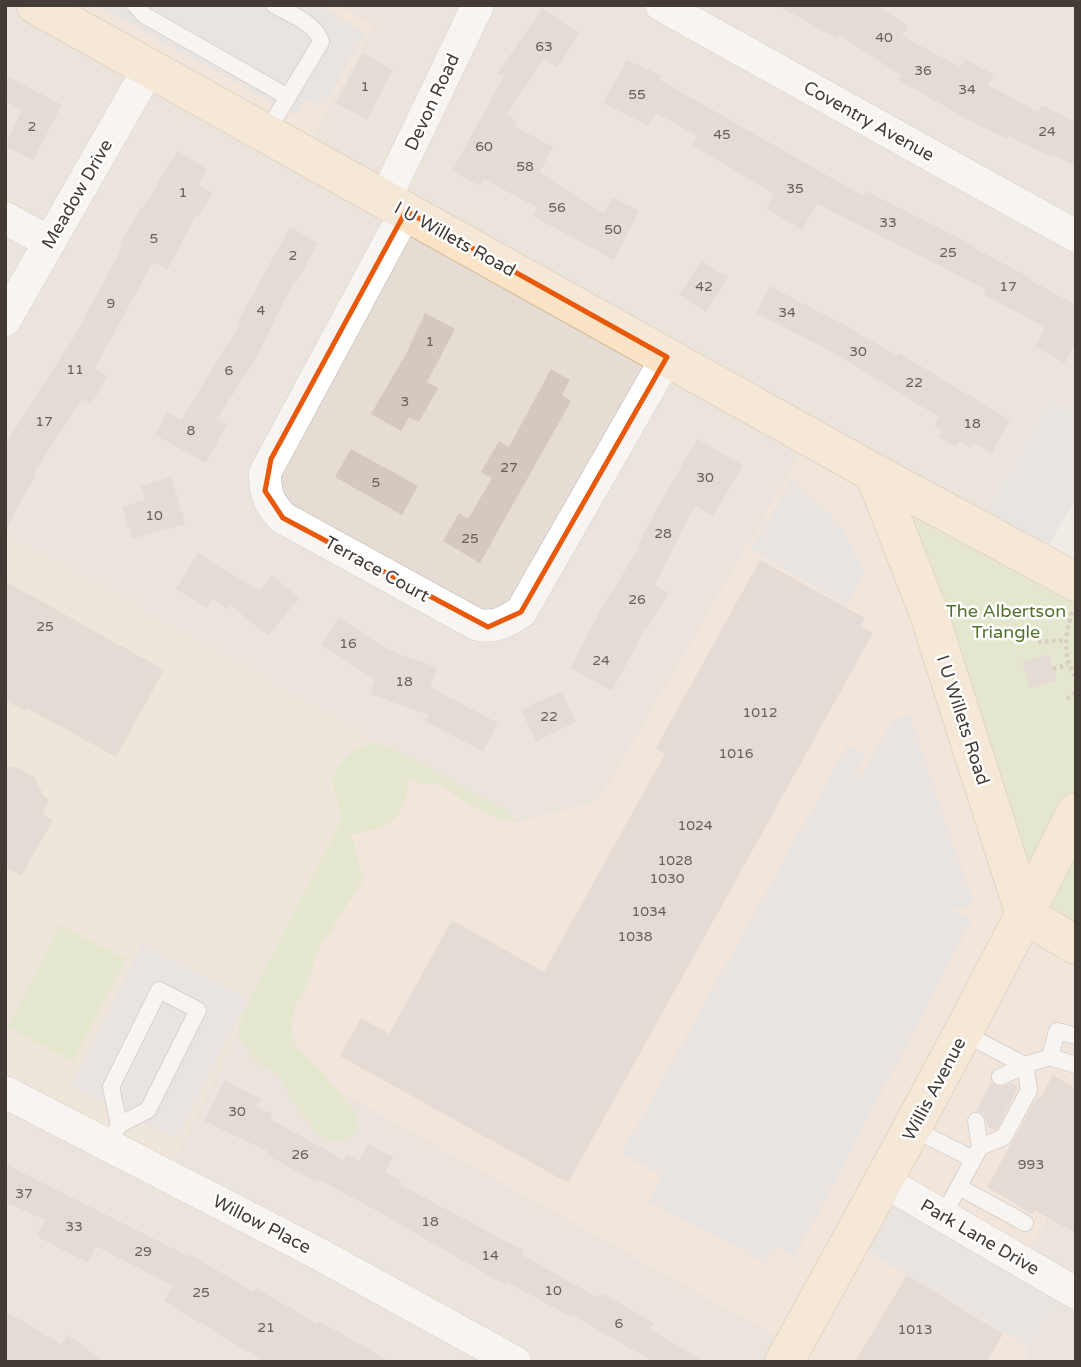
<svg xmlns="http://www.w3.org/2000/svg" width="1081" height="1367" font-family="'Varela Round',sans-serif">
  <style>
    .residential { fill: #e5dcd3 }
    .commercial { fill: #f2ded0 }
    .education { fill: #eaddcf }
    .green { fill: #d6e3af }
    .parking { fill: #dfdcda }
    .building { fill: #d5c8be }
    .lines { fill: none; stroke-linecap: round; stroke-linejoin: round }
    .service-casing { stroke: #bfb4ab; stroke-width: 18 }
    .minor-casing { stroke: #bfb4ab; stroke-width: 33 }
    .secondary-casing { stroke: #d2b899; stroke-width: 40 }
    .path { stroke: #bdaa9a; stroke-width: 4.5; stroke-dasharray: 3.5 3.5; stroke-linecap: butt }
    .service { stroke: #fff; stroke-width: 16 }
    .minor { stroke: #fff; stroke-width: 32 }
    .secondary { stroke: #fbe4c5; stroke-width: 38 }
    .marked { fill: none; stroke: #e8590c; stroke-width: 5; stroke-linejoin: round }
    .labels { text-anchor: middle; stroke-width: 5; stroke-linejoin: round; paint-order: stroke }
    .number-label { font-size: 14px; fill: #685e57 }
    .street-label { font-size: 18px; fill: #433b35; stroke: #fff }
    .park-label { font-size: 18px; fill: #53712c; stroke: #fff }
  </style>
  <rect width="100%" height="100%" fill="#f1ebe5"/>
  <g class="residential">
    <path d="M5 5 374 26 338 5H1076V416L979 528 810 438 599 801 518 823 5 534Z"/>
    <path d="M238 1034 794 1346 785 1362H5V1091L167 1174Z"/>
    <path d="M1076 1165V1362H1022L1065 1289 1023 1262Z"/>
  </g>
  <g class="commercial">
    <path d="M36 5H338L375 25 303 154Z"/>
    <path d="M810 438 874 473 1076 812V1165L1023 1262 1065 1289 1022 1362H785L793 1346 238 1034 387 748 518 822 599 801Z"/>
  </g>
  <path class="education" d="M5 534 387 748 238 1034 167 1174 5 1091Z"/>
  <g class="green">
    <path d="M874 473 1076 581V945L1025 915Z"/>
    <path d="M375 742C408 755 437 772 468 790 488 802 502 804 518 823 489 817 464 806 444 785L417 783 407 778C407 783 408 790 407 795 402 824 376 831 351 834L364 879 317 952 308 983 295 1007 292 1023V1034L298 1049 321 1071 355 1112 358 1121 356 1130 350 1137 334 1141 316 1133 308 1120 299 1111 278 1074 258 1063 249 1052 238 1034 241 1020 256 987 339 825 341 815 332 778C342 758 353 748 375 742Z"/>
    <path d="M60 925 126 959 73 1061 8 1027Z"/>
  </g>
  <g class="parking">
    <path d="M101 5H319L366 32 323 108 306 99 297 116 100 8Z"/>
    <path d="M1049 400 1076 415V498L1039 562 979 528Z"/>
    <path d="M793 478 833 516 845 532 865 573 847 605 750 550Z"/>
    <path d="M910 715 974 904 952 910 972 921 795 1257 777 1248 767 1264 648 1201 661 1175 621 1154 847 745 867 755 856 775 861 777 892 720Z"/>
    <path d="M142 943 249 997 178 1140 70 1086Z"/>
    <path d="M885 1182 1065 1289 1030 1348 851 1242Z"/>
  </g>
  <g class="building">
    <path d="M777 5H876L908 26 902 36 960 67 965 59 994 75 988 85 1038 112 1042 105 1076 122V167L1053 154 1051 157 1008 136 1007 139 968 120 899 80 901 75 839 35 837 39Z"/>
    <path d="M542 8 580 33 557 68 544 59 506 115 517 121 514 126 553 147 540 172 604 214 612 197 639 211 614 260 533 216 538 208 484 179 480 186 452 171 504 76 498 73Z"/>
    <path d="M363 53 393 70 367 120 336 103Z"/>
    <path d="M627 60 662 76 660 80 863 196 866 191 975 246 974 248 1031 278 1030 280 1076 305V343L1065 363 1035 347 1045 327 984 295 987 290 817 204 802 230 766 208 774 194 692 145 697 136 656 113 649 126 603 103Z"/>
    <path d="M5 75 62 105 33 160 5 146 22 110 5 101Z"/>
    <path d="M177 151 207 169 198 184 212 193 199 217 196 216 167 270 153 262 95 368 108 377 91 404 82 399 34 473 36 474 5 531V445L84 321 83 320 123 246 120 245 141 207 143 208Z"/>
    <path d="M290 227 318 243 297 282 294 281 255 360 217 419 227 424 206 463 155 435 167 412 181 420 240 324 237 323Z"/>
    <path d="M701 261 728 277 706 312 679 295Z"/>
    <path d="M769 286 843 324 897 356 899 353 1010 420 992 453 974 443 971 448 960 441 956 447 938 437 941 430 934 426 939 417 830 351 756 313Z"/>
    <path d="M425 313 455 329 427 382 438 388 419 422 409 417 401 431 371 414 406 354Z"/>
    <path d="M551 369 570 380 562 395 571 401 480 563 443 541 459 513 468 519 492 478 481 472 499 441 509 447Z"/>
    <path d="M697 439 743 465 713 516 695 506 655 585 669 593 646 630 645 629 612 691 570 668 599 613 640 546 638 545 659 505Z"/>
    <path d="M351 449 418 486 402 515 335 477Z"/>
    <path d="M171 477 185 524 132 539 122 507 145 500 141 486Z"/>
    <path d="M198 553 260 591 272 575 299 598 268 636 230 605 227 609 212 599 207 608 176 589Z"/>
    <path d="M760 560 865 618 860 626 873 633 568 1183 340 1056 361 1018 389 1034 452 920 544 972 665 754 656 748Z"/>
    <path d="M5 581 164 670 116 757 27 708 25 711 5 700Z"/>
    <path d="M339 617 389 650 437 668 430 687 498 723 483 751 425 721 429 715 370 694 375 680 321 645Z"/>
    <path d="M1049 654 1057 681 1030 689 1022 662Z"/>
    <path d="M562 691 576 722 536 741 521 710Z"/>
    <path d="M5 766 17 767 34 777 44 796 50 799 42 814 53 820 21 876 5 867Z"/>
    <path d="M1053 1075 1076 1089V1233L1035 1211 1032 1214 987 1187 1038 1096 1040 1098Z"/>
    <path d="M224 1080 261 1099 257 1107 272 1114 270 1119 344 1160 347 1155 359 1161 368 1144 393 1157 385 1172 401 1180 399 1184 524 1251 522 1255 599 1298 602 1293 654 1323 650 1329 705 1362H654L572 1315 571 1317 507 1282 505 1285 396 1222V1221L318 1179 316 1182 267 1155 269 1152 204 1121Z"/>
    <path d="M991 1082 1000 1087 1012 1083 1018 1088 997 1129 993 1130 988 1127 984 1114 976 1111Z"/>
    <path d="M5 1164 190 1257 191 1255 254 1292 256 1288 318 1324 319 1321 391 1362H265L164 1301 173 1286 96 1246 88 1263 36 1236 45 1220 5 1202Z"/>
    <path d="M907 1275 1003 1334 987 1362H855Z"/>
    <path d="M5 1311 61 1344 68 1334 104 1362H5Z"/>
  </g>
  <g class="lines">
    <g class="service-casing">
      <g id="service">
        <path d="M135 5 144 15 288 97"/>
        <path d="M266 133 321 42C316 23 290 14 274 5"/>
        <path d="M963 1033 1025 1065"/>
        <path d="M1050 1057 1057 1031 1076 1036"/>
        <path d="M1000 1077 1025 1065"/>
        <path d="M976 1121 980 1147"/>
        <path d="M913 1129 973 1159"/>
        <path d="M108 1145 119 1125 148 1110 198 1010 159 990 111 1087 119 1125"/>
        <path d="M959 1187 1025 1223"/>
        <path d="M943 1216 980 1147 1004 1137 1029 1090 1025 1065 1050 1057 1076 1065"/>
      </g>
    </g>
    <g class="minor-casing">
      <g id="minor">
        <path d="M661 5 1076 236"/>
        <path d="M385 199 478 5"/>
        <path d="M406 211 265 473C265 494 268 502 283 518L476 624C494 629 506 622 521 612L667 357"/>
        <path d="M5 218 49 242"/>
        <path d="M5 320 149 68"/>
        <path d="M5 1092 317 1253 515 1362"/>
        <path d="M885 1182 1076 1293"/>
      </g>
    </g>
    <g class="secondary-casing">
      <g id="secondary">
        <path d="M36 5 874 473 1076 582"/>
        <path d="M874 473 928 611 1025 915 1076 945"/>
        <path d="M784 1362C885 1180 984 998 1076 812"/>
      </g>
    </g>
    <g class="path">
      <path d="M1072 612C1065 636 1062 656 1076 678"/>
      <path d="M1038 642 1065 640"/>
      <path d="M1053 669 1068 665"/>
      <path d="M1067 699 1076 692"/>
    </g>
    <use href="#service" class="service"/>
    <use href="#minor" class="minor"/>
    <use href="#secondary" class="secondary"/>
  </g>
  <path d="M0 0H1081V1367H0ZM406 211 667 357 521 612 488 627 283 518 265 491 271 459Z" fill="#f1ebe5" fill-opacity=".55" fill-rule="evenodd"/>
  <path class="marked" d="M406 211 667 357 521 612 488 627 283 518 265 491 271 459Z"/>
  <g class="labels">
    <g class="number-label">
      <text x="884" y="42">40</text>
      <text x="544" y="51">63</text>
      <text x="923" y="75">36</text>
      <text x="365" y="91">1</text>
      <text x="967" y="94">34</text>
      <text x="637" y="99">55</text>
      <text x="32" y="131">2</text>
      <text x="1047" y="136">24</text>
      <text x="722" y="139">45</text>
      <text x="484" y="151">60</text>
      <text x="525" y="171">58</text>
      <text x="795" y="193">35</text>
      <text x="183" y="197">1</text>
      <text x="557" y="212">56</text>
      <text x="888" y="227">33</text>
      <text x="613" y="234">50</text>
      <text x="154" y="243">5</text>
      <text x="948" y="257">25</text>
      <text x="293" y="260">2</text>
      <text x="704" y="291">42</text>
      <text x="1008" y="291">17</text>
      <text x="111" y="308">9</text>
      <text x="261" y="315">4</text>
      <text x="787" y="317">34</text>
      <text x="430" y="346">1</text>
      <text x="858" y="356">30</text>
      <text x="75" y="374">11</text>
      <text x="229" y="375">6</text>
      <text x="914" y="387">22</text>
      <text x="405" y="406">3</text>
      <text x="44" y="426">17</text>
      <text x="972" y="428">18</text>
      <text x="191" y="435">8</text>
      <text x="509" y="472">27</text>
      <text x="705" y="482">30</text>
      <text x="376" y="487">5</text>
      <text x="154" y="520">10</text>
      <text x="663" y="538">28</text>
      <text x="470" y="543">25</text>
      <text x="637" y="604">26</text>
      <text x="45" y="631">25</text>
      <text x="348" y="648">16</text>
      <text x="601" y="665">24</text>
      <text x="404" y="686">18</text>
      <text x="760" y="717">1012</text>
      <text x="549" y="721">22</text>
      <text x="736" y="758">1016</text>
      <text x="695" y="830">1024</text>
      <text x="675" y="865">1028</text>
      <text x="667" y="883">1030</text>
      <text x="649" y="916">1034</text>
      <text x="635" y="941">1038</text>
      <text x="237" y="1116">30</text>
      <text x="300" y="1159">26</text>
      <text x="1031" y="1169">993</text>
      <text x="24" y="1198">37</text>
      <text x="430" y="1226">18</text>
      <text x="74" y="1231">33</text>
      <text x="143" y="1256">29</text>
      <text x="490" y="1260">14</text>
      <text x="553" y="1295">10</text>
      <text x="201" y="1297">25</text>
      <text x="619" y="1328">6</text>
      <text x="266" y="1332">21</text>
      <text x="915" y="1334">1013</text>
    </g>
    <g class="street-label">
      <text transform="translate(432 102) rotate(-65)" y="6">Devon Road</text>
      <text transform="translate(869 121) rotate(29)" y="6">Coventry Avenue</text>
      <text transform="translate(77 194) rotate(-60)" y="6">Meadow Drive</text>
      <text transform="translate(455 239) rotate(29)" y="6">I U Willets Road</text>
      <text transform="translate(377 569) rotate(29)" y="6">Terrace Court</text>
      <text transform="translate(963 720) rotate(72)" y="6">I U Willets Road</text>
      <text transform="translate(934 1089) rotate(-62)" y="6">Willis Avenue</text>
      <text transform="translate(262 1224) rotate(27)" y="6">Willow Place</text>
      <text transform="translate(980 1237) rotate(30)" y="6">Park Lane Drive</text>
    </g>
    <g class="park-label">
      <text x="1006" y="617">The Albertson<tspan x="1006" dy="21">Triangle</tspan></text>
    </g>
  </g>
  <rect width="1081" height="1367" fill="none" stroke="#433b35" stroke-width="14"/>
</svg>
